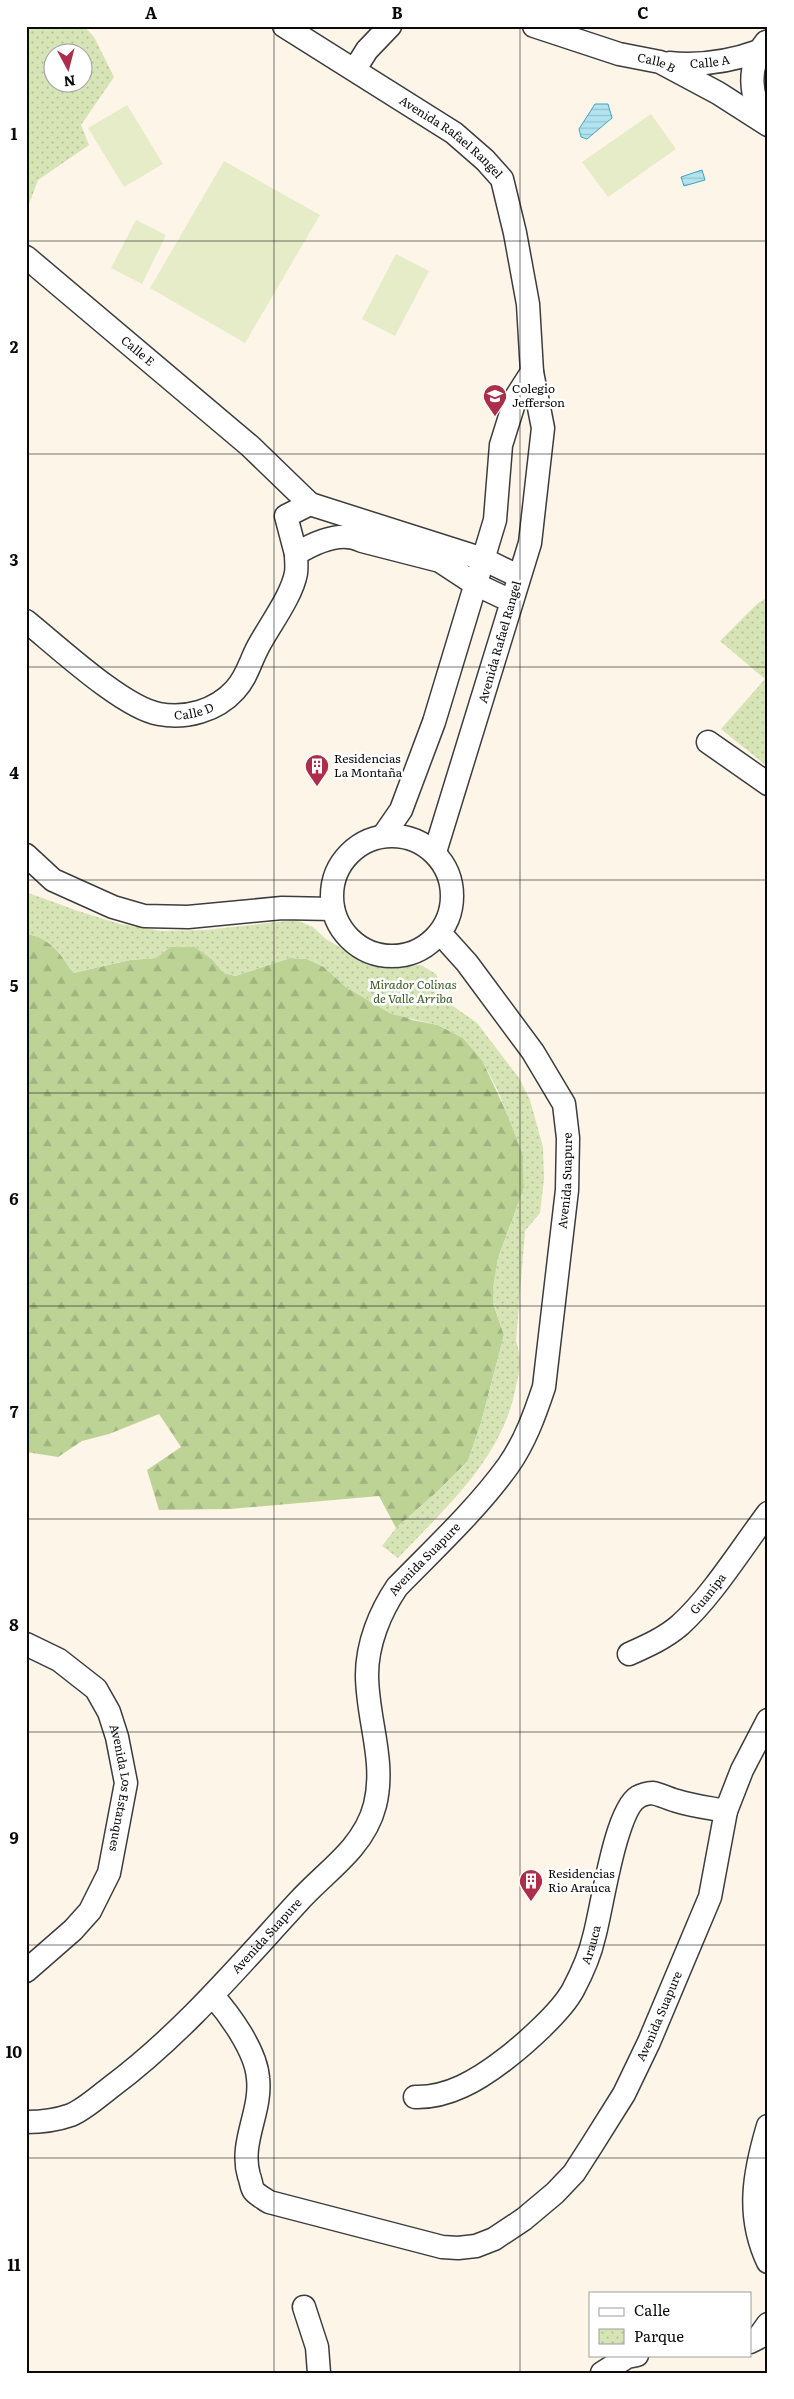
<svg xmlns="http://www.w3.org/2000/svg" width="794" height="2399" font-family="Literata,serif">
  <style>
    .forest { fill: url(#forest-firs) }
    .park { fill: url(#park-dots); fill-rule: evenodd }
    .pitch { fill: #e6ecc7 }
    .water { fill: url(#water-rules); stroke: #3ea4c1 }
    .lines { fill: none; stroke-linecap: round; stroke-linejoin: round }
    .minor-casing { stroke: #3d3d3d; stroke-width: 25 }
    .minor { stroke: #fff; stroke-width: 22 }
    .grid { fill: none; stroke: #0a0a0a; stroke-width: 1; stroke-opacity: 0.55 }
    .labels { text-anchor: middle; stroke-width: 5; stroke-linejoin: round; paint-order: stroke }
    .street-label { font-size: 12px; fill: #0a0a0a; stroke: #fff }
    .poi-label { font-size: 12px; fill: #0a0a0a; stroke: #fff; text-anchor: start }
    .park-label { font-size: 12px; font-style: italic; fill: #375b21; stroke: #fff }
    .neatline { fill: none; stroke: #0a0a0a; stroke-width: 2 }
    .grid-label { font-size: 16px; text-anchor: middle; font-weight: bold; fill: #0a0a0a }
  </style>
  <defs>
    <pattern id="forest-firs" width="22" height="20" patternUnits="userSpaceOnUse" patternTransform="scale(1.25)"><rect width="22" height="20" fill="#bdd396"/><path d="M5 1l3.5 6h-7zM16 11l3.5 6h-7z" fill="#a1b480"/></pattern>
    <pattern id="park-dots" width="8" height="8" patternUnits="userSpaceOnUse" patternTransform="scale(1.25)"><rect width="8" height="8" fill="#d6e4b6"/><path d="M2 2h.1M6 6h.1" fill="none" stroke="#b6c29b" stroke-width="1.8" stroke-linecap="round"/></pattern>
    <pattern id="water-rules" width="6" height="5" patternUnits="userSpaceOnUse" patternTransform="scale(1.25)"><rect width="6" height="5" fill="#b1e4f0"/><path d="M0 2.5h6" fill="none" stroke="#97c2cc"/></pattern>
  </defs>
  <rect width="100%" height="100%" fill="#fdf5e8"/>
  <path class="forest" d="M26 934C50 937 61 954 73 973L130 960 156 958 170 947H195L212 959 223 972 235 976 290 958 307 959 324 967 347 988 412 1020 438 1025 463 1038 482 1060 509 1118 523 1155 524 1188 498 1258 493 1303 504 1335 481 1423 468 1461 437 1492 396 1528 379 1496 230 1509 159 1510 147 1470 181 1447 159 1414 109 1434 82 1441 58 1457 26 1452Z"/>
  <g class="park">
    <path d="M26 26H84L94 37 114 77 81 125 89 145 38 180 26 212ZM52 52H82V82H52Z"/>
    <path d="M768 597V767L721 729 765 679 720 641 757 604Z"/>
    <path d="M26 892 78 911 120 924 161 931 205 930 296 920 313 927 327 940 368 963 421 965 436 974 446 1001 477 1023 519 1078 530 1100 543 1147 544 1179 540 1213 525 1231 516 1341C522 1360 520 1368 516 1386 503 1458 446 1507 398 1558L382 1546 396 1528 437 1492 468 1461 481 1423 504 1335 493 1302V1286L498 1258 524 1188 523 1155 498 1091 482 1060 463 1038 438 1025 391 1014 347 988 324 967 307 959 290 958 235 976 223 973 212 959 195 947H170L156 958 130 960 73 973C61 954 50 937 26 934Z"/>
  </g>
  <g class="pitch">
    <path d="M127 105 163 164 124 187 88 128Z"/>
    <path d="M651 114 676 149 608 197 582 162Z"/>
    <path d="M224 161 320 215 245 343 150 288Z"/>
    <path d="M136 220 166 235 142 284 111 268Z"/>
    <path d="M396 254 429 271 395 336 362 319Z"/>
  </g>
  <g class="water">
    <path d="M595 104H608L612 118 587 139 581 137 579 129Z"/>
    <path d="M702 170 705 180 684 186 681 177Z"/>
  </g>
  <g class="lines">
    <g class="minor-casing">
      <g id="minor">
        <path id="s1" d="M284 26 454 133 485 160 502 179 515 233 528 304 532 372 543 428 530 543 435 852"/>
        <path id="s2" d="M534 26 619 54 660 62 718 93 768 125"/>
        <path d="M766 42C747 66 748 98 768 121"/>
        <path id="s3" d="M669 63C701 66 729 62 759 51"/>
        <path d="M355 69 367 50 390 26"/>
        <path id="s4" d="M26 257 250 446 310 504"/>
        <path d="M511 601 475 584 440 561 362 541C341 530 314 543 296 554L286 516 310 504 483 559 518 576"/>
        <path id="s5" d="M26 621C56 645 123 708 159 714 186 719 216 711 235 690 247 677 250 662 258 647 269 626 292 596 296 573 297 567 296 560 296 554"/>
        <path d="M708 742 768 784"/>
        <circle cx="392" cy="896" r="60"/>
        <path d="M383 836 401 810 434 722 495 520 501 445 516 397 532 372"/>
        <path d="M26 855 53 880 113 907 144 916 188 917 282 908 333 909"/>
        <path id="s6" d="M26 1644 59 1660 96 1689 109 1712 117 1737 126 1783 109 1873 90 1911 73 1930 26 1971"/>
        <path id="s7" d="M629 1654C647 1646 665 1638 680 1625 712 1596 741 1549 768 1513"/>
        <path id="s8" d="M213 1996C230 2015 256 2051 258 2078 262 2112 239 2142 249 2176 251 2180 251 2187 254 2191 257 2195 265 2199 269 2202L442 2247 458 2248 476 2246 494 2239 524 2219 555 2193 574 2173 592 2145 624 2094 649 2042 710 1897 726 1811 742 1770 768 1720"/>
        <path id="s9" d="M415 2097C448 2098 478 2080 504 2060 525 2044 561 2012 573 1990 582 1973 590 1955 594 1937 602 1909 615 1811 638 1797 641 1795 648 1793 652 1793 660 1794 669 1799 677 1801 693 1806 710 1808 726 1811"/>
        <path id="s10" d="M26 2122C41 2122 57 2120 71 2115 85 2109 99 2096 111 2087 182 2034 239 1966 298 1902 315 1883 336 1867 352 1848 362 1836 371 1821 375 1805 386 1761 367 1719 367 1675 367 1644 380 1612 397 1587 435 1548 476 1510 508 1466 525 1442 535 1414 544 1387L567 1190 568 1138 564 1104 533 1052 467 963 440 933"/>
        <path d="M768 2126C754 2173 746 2216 768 2262"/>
        <path d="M304 2307 317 2347 319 2373"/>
        <path d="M750 2342 758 2338 768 2324"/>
        <path d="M602 2373 627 2357 637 2355"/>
      </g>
    </g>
    <use href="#minor" class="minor"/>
  </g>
  <path class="grid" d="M274 26V2373M520 26V2373M26 241H768M26 454H768M26 667H768M26 880H768M26 1093H768M26 1306H768M26 1519H768M26 1732H768M26 1945H768M26 2158H768"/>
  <defs>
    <g id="school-pin" transform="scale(1.25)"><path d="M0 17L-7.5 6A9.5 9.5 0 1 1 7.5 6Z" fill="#ad2e4b" stroke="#fff"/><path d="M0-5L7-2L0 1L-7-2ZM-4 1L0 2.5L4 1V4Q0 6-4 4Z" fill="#fff"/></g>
    <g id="building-pin" transform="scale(1.25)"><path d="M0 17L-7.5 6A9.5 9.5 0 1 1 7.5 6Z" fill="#ad2e4b" stroke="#fff"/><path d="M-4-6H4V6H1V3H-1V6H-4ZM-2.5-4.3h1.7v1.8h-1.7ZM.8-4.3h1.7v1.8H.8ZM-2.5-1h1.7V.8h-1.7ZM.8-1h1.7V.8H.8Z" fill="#fff"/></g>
  </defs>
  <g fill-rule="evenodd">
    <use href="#school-pin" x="495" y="396"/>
    <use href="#building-pin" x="317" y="766"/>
    <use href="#building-pin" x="531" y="1881"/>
  </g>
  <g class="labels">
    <g class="street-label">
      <text dy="4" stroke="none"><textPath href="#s3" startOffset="41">Calle A</textPath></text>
      <text dy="4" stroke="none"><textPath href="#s2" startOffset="128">Calle B</textPath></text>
      <text dy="4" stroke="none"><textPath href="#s1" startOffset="201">Avenida Rafael Rangel</textPath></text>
      <text dy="4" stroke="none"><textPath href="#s4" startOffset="146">Calle E</textPath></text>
      <text transform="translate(500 642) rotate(-74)" y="4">Avenida Rafael Rangel</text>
      <text dy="4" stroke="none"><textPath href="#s5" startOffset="199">Calle D</textPath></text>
      <text dy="4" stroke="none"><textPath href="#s10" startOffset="1168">Avenida Suapure</textPath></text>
      <text dy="4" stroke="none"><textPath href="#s10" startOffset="748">Avenida Suapure</textPath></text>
      <text dy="4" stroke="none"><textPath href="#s7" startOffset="101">Guanipa</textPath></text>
      <text dy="4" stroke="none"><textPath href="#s6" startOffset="188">Avenida Los Estanques</textPath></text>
      <text dy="4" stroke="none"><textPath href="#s10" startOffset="312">Avenida Suapure</textPath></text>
      <text dy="4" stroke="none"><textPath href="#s9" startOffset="246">Arauca</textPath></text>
      <text dy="4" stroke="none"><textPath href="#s8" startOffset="744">Avenida Suapure</textPath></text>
    </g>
    <g class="poi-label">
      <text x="512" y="393">Colegio<tspan x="512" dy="14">Jefferson</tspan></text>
      <text x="334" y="763">Residencias<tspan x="334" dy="14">La Montaña</tspan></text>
      <text x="548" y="1878">Residencias<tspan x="548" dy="14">Rio Arauca</tspan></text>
    </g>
    <g class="park-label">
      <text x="413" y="989">Mirador Colinas<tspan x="413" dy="14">de Valle Arriba</tspan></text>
    </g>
  </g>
  <rect width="794" height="2399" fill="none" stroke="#ffffff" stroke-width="55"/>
  <rect x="589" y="2292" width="162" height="65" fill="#ffffff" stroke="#9d9d9d"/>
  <rect x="599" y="2308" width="25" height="8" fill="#ffffff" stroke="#9d9d9d"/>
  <text x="634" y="2316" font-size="15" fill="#0a0a0a">Calle</text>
  <rect x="599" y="2329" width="25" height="15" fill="url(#park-dots)" stroke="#9d9d9d"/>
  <text x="634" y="2342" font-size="15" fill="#0a0a0a">Parque</text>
  <g transform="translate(68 68) rotate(173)"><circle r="24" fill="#ffffff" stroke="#9d9d9d"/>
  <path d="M0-4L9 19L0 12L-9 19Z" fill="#ad2e4b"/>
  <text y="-8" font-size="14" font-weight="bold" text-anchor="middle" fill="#0a0a0a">N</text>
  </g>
  <rect x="28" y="28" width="738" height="2344" class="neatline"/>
  <g class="grid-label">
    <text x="151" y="19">A</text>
    <text x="397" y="19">B</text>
    <text x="643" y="19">C</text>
    <text x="14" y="140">1</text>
    <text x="14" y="353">2</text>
    <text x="14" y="566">3</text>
    <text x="14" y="779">4</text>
    <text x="14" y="992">5</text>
    <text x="14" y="1205">6</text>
    <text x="14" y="1418">7</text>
    <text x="14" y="1631">8</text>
    <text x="14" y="1844">9</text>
    <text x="14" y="2058">10</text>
    <text x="14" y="2271">11</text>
  </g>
</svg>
